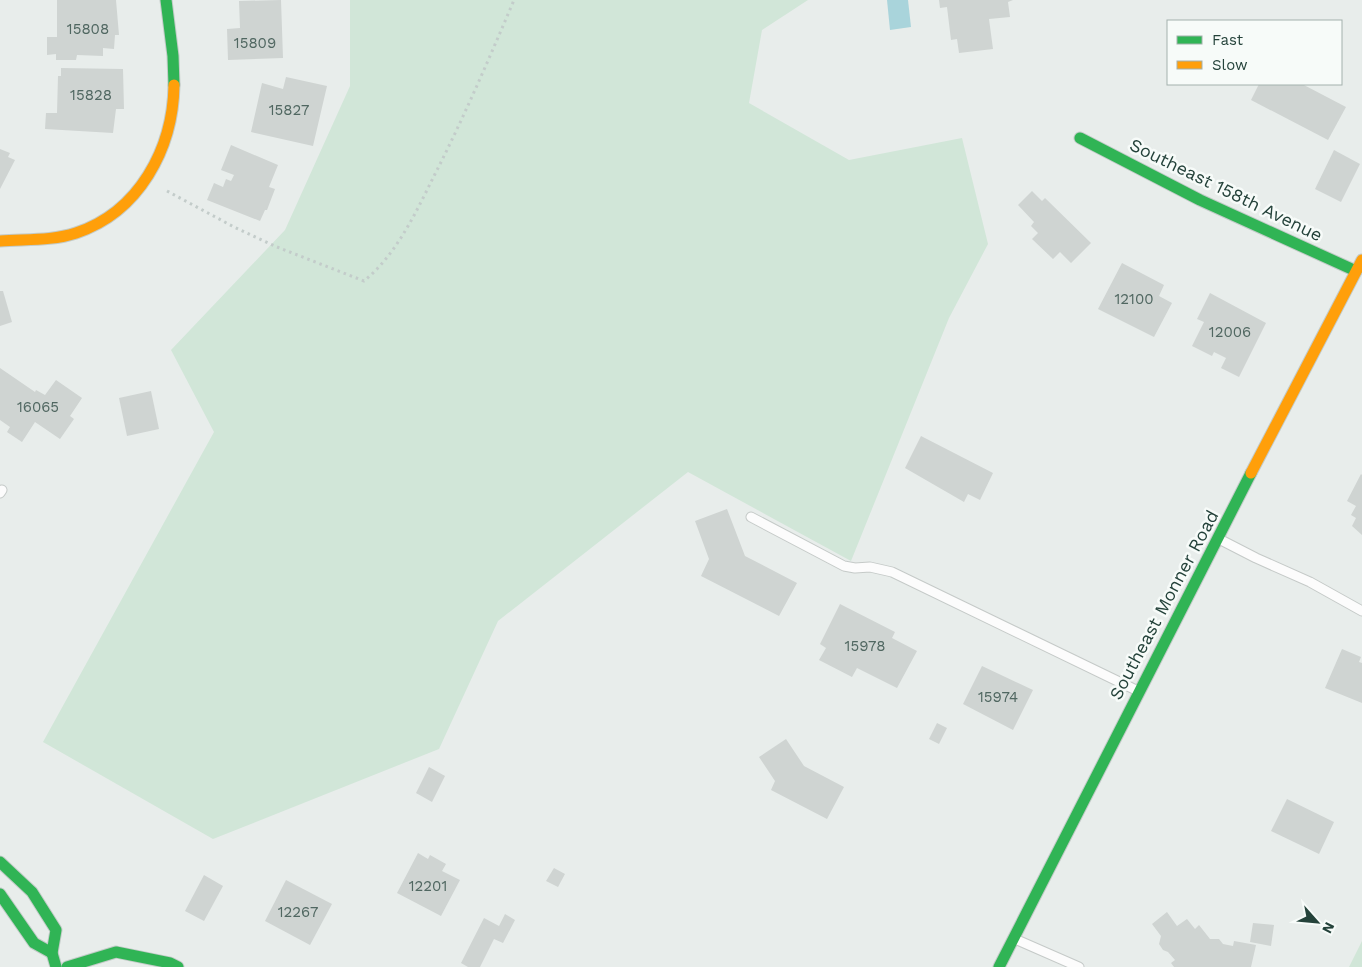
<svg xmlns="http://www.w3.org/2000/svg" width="1362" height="967" font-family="'Work Sans',sans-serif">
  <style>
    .green { fill: #d1e6d8 }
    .water { fill: #a9d4db }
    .building { fill: #cfd4d2 }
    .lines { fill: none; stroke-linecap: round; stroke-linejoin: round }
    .lane-casing { stroke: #c5cac8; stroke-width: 11 }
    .fast-casing { stroke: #c3cbc8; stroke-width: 13 }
    .slow-casing { stroke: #c3cbc8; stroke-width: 13 }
    .path { stroke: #c3ccca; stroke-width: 3; stroke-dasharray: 2.5 4; stroke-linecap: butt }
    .lane { stroke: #fcfcfc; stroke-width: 9 }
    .fast { stroke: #30b455; stroke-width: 11 }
    .slow { stroke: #ff9f0a; stroke-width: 11 }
    .labels { text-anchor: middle; stroke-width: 5; stroke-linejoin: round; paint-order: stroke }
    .number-label { font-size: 15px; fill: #506761 }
    .street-label { font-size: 18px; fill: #24423a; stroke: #f7fbf9 }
  </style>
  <rect width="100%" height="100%" fill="#e8edeb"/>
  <g class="green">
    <path d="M350 0H808L762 30 749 103 849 160 962 138 988 244 949 318 851 561 688 472 498 621 439 749 213 839 43 742 214 432 171 350 285 230 350 86Z"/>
    <path d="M1362 941V967H1349Z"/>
  </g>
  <path class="water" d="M887 0H908L911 27 890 30Z"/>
  <g class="building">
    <path d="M57 0H116L119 35H115L114 49 103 48V56L77 55 76 60H56V54L47 55V37H57Z"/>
    <path d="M281 0 283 58 228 60 227 29 240 28 239 1Z"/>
    <path d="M939 0H1013L1008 2 1010 17 989 19 993 49 959 53 957 39 951 40 947 7 940 8Z"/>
    <path d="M61 68 123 69 124 109H116L113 133 45 129 46 113H57L58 76H61Z"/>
    <path d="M286 77 327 86 313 146 251 132 262 83 283 89Z"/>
    <path d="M1259 84H1302L1346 107 1328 140 1251 100Z"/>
    <path d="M231 145 278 165 269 187 275 189 267 210H265L260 221 207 200 214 183 223 187 226 179 231 181 234 175 221 170Z"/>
    <path d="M0 149 10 153 8 157 15 160 0 189Z"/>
    <path d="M1334 150 1360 164 1341 202 1315 189Z"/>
    <path d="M1032 191 1042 201 1045 198 1091 243 1071 263 1060 252 1053 259 1032 239 1038 233 1031 226 1034 222 1018 205Z"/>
    <path d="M1122 263 1164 285 1159 296 1172 303 1154 337 1098 309Z"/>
    <path d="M0 291H3L12 322 0 326Z"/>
    <path d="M1210 293 1266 323 1239 377 1221 368 1226 358 1214 352 1212 356 1192 346 1204 322 1197 319Z"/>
    <path d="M0 368 35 392 36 390 45 395 56 380 82 398 70 416 74 419 60 439 35 422 22 442 7 432 10 427 0 420Z"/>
    <path d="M151 391 159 429 127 436 119 398Z"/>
    <path d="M921 436 993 473 980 500 968 494 964 502 905 468Z"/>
    <path d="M1361 474 1362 475V535L1352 526 1356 518 1351 515 1356 506 1347 501Z"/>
    <path d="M727 509 745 556 797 583 779 616 701 576 709 559 695 521Z"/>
    <path d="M840 604 895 632 892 638 917 651 897 688 857 668 852 677 819 660 826 648 820 644Z"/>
    <path d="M1342 649 1361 657 1359 662 1362 663V703L1325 688Z"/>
    <path d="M982 666 1033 690 1013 730 963 704Z"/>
    <path d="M937 723 947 728 939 744 929 739Z"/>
    <path d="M786 739 804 766 844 787 827 819 771 790 775 781 759 757Z"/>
    <path d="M429 767 445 776 432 802 416 793Z"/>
    <path d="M1287 799 1334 822 1319 854 1271 831Z"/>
    <path d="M418 853 428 859 430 855 446 864 442 871 460 880 441 916 397 893Z"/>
    <path d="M554 868 565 874 558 887 546 881Z"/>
    <path d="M204 875 223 886 204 921 185 911Z"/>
    <path d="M286 880 332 904 310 945 265 921Z"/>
    <path d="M1167 912 1177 926 1187 919 1195 929 1199 925 1210 939H1219L1223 944 1233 946 1234 941 1256 945 1251 967H1174L1171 963 1175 960 1168 952 1163 950 1159 944 1161 936 1152 924Z"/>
    <path d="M505 914 515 920 503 943 494 939 480 967H468L461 963 484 918 499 926Z"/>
    <path d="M1253 923 1274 925 1271 946 1250 942Z"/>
  </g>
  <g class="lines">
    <g class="lane-casing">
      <g id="lane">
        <path d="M0 493 2 490"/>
        <path d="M751 517 844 566 855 568 870 567 892 572 1136 690"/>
        <path d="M1219 539 1256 558 1310 582 1362 611"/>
        <path d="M1015 939 1079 967"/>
      </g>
    </g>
    <g class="fast-casing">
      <g id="fast">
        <path d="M166 0 173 56 174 85"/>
        <path d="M1080 138 1200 200 1356 271"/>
        <path d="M0 862 32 892 56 930 52 953 56 967"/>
        <path d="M0 894 34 943 52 953"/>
        <path d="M67 967 116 952 170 963 178 967"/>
        <path d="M999 967 1251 473"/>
      </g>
    </g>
    <g class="slow-casing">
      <g id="slow">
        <path d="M0 241C25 239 52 241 76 233 139 212 173 149 174 85"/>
        <path d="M1251 473 1362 260"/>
      </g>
    </g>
    <path class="path" d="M167 191 234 227 277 247 364 281C397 254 416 212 435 174 464 117 489 59 514 0"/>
    <use href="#lane" class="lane"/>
    <use href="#fast" class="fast"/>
    <use href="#slow" class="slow"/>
  </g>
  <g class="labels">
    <g class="number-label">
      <text x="88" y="34">15808</text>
      <text x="255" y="48">15809</text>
      <text x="91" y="100">15828</text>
      <text x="289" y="115">15827</text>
      <text x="1134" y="304">12100</text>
      <text x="1230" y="337">12006</text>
      <text x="38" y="412">16065</text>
      <text x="865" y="651">15978</text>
      <text x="998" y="702">15974</text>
      <text x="428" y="891">12201</text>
      <text x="298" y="917">12267</text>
    </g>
    <g class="street-label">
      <text transform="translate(1226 190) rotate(26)" y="6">Southeast 158th Avenue</text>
      <text transform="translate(1164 605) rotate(-62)" y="6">Southeast Monner Road</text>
    </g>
  </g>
  <rect x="1167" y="20" width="175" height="65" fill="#f7fbf9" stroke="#a3b1ad"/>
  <rect x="1177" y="36" width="25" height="8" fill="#30b455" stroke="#a3b1ad"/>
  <text x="1212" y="45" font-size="15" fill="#24423a">Fast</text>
  <rect x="1177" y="61" width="25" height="8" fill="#ff9f0a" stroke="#a3b1ad"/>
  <text x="1212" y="70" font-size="15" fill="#24423a">Slow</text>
  <g transform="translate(1317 922) rotate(117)" stroke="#f7fbf9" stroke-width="4" paint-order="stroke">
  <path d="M0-4L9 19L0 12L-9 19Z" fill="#24423a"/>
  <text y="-8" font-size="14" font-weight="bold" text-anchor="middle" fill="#24423a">N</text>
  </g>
</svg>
